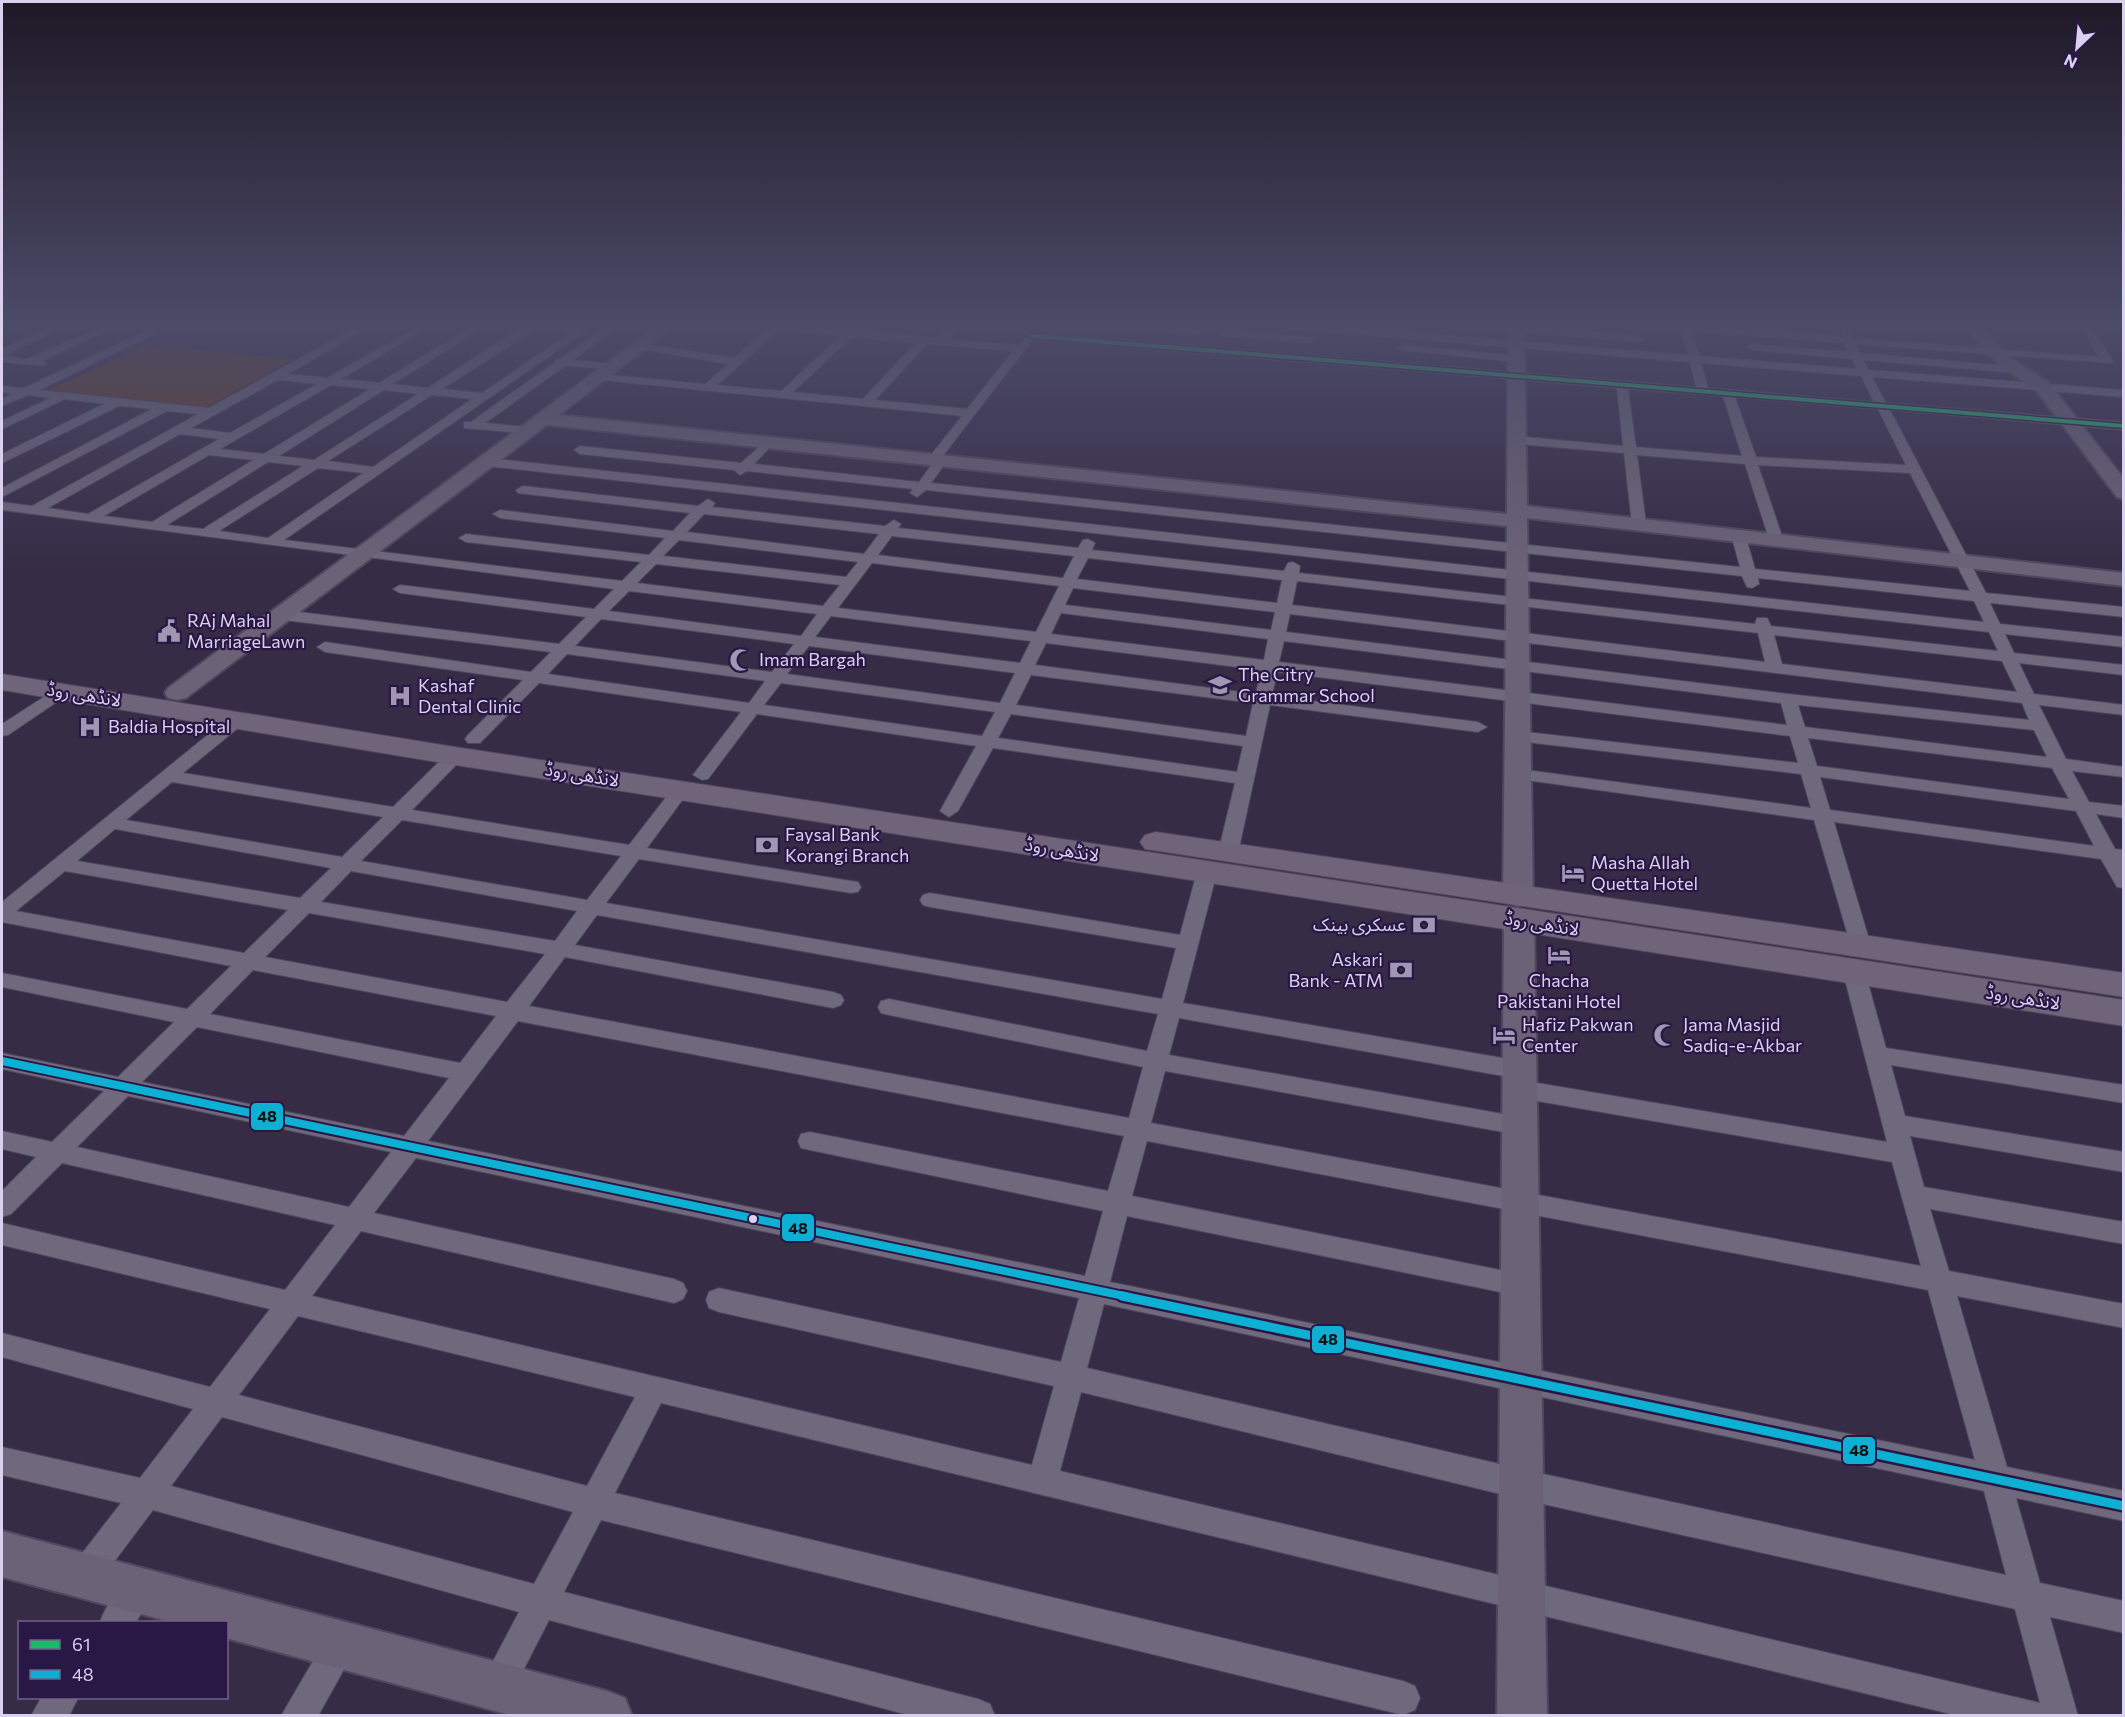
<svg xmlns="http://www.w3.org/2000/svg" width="2125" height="1717" font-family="Commissioner,'Noto Sans Arabic',sans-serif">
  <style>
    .green { fill: #673d1e }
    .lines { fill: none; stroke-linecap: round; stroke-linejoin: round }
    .street-casing { stroke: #4f475d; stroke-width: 2 }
    .secondary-casing { stroke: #4f475d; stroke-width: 4 }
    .primary-casing { stroke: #4f475d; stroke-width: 2 }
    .street { fill: #70697d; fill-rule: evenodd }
    .secondary { fill: #6c6277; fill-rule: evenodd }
    .primary { fill: #6f6479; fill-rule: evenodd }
    .bus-1-casing { stroke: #291845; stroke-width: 7 }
    .bus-2-far1-casing { stroke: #291845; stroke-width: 12 }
    .bus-2-casing { stroke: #291845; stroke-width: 14 }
    .bus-1 { stroke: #1ab867; stroke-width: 4 }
    .bus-2-far1 { stroke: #0dafd3; stroke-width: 8 }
    .bus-2 { stroke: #0dafd3; stroke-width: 9 }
    .bus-dot { fill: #d9d1ee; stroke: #291845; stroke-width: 2 }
    .labels { text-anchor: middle; stroke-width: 4.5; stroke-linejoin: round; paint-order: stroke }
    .poi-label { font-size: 18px; fill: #d9d1ee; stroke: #291845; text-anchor: start }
    .street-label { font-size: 18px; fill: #d9d1ee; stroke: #291845 }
    .line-badge { stroke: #291845; stroke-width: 2 }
    .pale-badge-label { font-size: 16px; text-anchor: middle; font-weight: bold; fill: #111 }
  </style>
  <rect width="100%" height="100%" fill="#362c46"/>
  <path class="green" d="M146 345 294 359 207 407 48 390Z"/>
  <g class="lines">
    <g class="street-casing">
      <g id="street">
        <path d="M2 326H9L2 330Z"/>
        <path d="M51 326H65L4 356 27 359 103 326H117L42 361 46 364 44 366 2 362V349Z"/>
        <path d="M156 326H170L40 390 209 408 358 326H371L288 374 327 378 418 326H431L341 379 379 383 472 326H485L393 384 428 388 523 326H593L284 540 622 581 641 562 466 542 459 538 466 534 649 555 665 538 500 518 493 514 500 510 673 531 690 513 518 493 516 490 523 486 698 506 708 499 715 503 712 507 885 526 894 520 901 524 898 528 1078 548 1083 540 1088 539 1095 543 1092 550 1284 571 1288 563 1293 562 1300 566 1299 573 1755 624 1757 618H1767L1771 626 1998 651 1989 632 487 466 481 462 487 458 1984 622 1974 601 1758 578 1759 584 1752 588 1747 587 1742 576 926 490 917 497 910 493 913 489 747 471 740 475 734 470 580 454 574 450 580 446 741 463 767 440 773 444 754 464 919 482 932 464 927 460 962 416 600 380 594 377 600 374 705 384 728 364 641 349 636 346 641 343 734 358 768 329 764 326H807L939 338 949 326H960L949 339 1018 345 1032 333 1696 387 1690 362 1290 329 1285 326H1332L1688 355 1681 330 1662 326H1710L1843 337 1841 326H1851L1853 338 2099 357 2081 326H2091L2113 361 2111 363 1855 344 1860 353 2018 367 2024 370 2018 373 1863 360 1869 370 2124 390V397L1872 377 1886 403 2124 422V430L1890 410 1986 593 2124 607V617L1990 603 2000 624 2124 637V647L2005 634 2014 653 2124 665V675L2019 663 2034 694 2124 705V715L2039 705 2066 759 2124 767V777L2072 771 2089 802 2124 806V818L2096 814 2115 849 2124 850V888L2117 887 2101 859 1834 822 1871 946 1868 951H1854L1851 946 1814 820 1518 779 1509 774 1518 769 1811 808 1801 774 1518 741 1509 736 1518 731 1798 763 1790 736 1277 672 1272 696 1478 722 1487 727 1478 732 1270 705 1238 853 1235 857H1221L1218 853 1235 783 993 748 958 811 949 817 940 811 976 746 757 714 708 779 702 780 693 775 741 712 539 683 480 743H468L465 739 468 735 523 680 325 652 317 647 325 642 531 672 551 652 283 620 275 615 283 610 559 644 586 617 400 593 393 589 400 585 594 609 614 589 2 510V502L32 506 198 414 167 411 2 497V488L152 409 119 406 2 463V454L104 404 65 399 2 429V421L50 398 28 395 2 406V399L12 394 2 392V386L24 388ZM535 330 570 333 482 393 442 389ZM779 330 841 336 781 391 717 385ZM1692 331 1844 343 1848 352 1752 344 1747 347 1752 350 1852 359 1857 369 1699 356ZM852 337 916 343 863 399 793 392ZM1033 339 1617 388 1623 446 1517 436 1511 440 1517 444 1624 453 1632 524 1639 528 1646 524 1637 455 1745 464 1769 539 1776 543 1783 539 1758 465 1910 473 1970 591 1755 569 1745 534 1738 530 1731 534 1740 567 931 483 947 461 942 457ZM927 344 1013 351 967 409 875 400ZM1701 363 1861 376 1874 402 1708 388ZM278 380 317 384 230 433 191 428ZM331 385 370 389 264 454 220 449ZM1628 389 1723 396 1742 456 1636 447ZM384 390 418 394 314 460 279 456ZM432 395 472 399 373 467 328 461ZM1735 397 1878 409 1906 465 1756 457ZM180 434 219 439 88 514 48 508ZM209 455 253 460 152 522 104 516ZM268 462 303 466 203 529 167 525ZM318 468 363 473 268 538 219 531ZM704 514 879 534 864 554 687 532ZM892 536 1074 556 1063 578 878 555ZM679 540 858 562 846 577 663 556ZM1088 558 1282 580 1277 603 1077 579ZM872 563 1059 586 1036 632 838 608ZM656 564 840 585 823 606 637 583ZM1297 581 1758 633 1765 662 1292 605ZM1073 588 1275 612 1271 630 1065 605ZM629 591 817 614 801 636 609 611ZM1061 613 1268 639 1264 660 1051 634ZM1290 614 2022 703 2029 720 1788 694 1286 632ZM831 616 1031 641 1020 663 815 637ZM601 619 794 644 772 672 575 646ZM1774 635 2002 661 2017 692 1782 664ZM1284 641 1781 703 1787 725 1279 662ZM1046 643 1261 670 1256 694 1035 665ZM809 646 1015 673 1000 703 787 674ZM567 654 765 681 749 703 548 674ZM1031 675 1253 703 1246 736 1016 705ZM781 683 995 712 982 736 764 705ZM1798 705 2034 730 2047 757 1805 727ZM1011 714 1243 746 1237 772 998 738ZM1808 738 2052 768 2069 799 1817 766ZM1820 777 2076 811 2094 846 1830 810Z"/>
        <path d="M607 326H619L573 360 613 364 617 365V369L565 366 485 423 528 427 532 428V434L464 428V422H471L554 363 555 360 560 359Z"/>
        <path d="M1126 326C1143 326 1189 322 1201 332L1196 335 1131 329Z"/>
        <path d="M1478 326H1524L1638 336 1643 339 1638 342 1483 329Z"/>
        <path d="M1225 331 1311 337 1316 340 1311 343 1221 336 1220 334Z"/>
        <path d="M1403 345 1517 356 1523 359 1517 362 1399 350 1398 348Z"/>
        <path d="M61 686 67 687 69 691 67 695 8 735 2 736V724Z"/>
        <path d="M237 715 243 716 246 720 243 724 183 773 393 807 449 752 455 751 464 756 461 760 412 810 629 845 674 787 680 785 689 791 647 848 851 881 858 882 861 887 858 892 851 893 639 859 606 903 1162 999 1176 948 930 907 923 905 920 900 923 895 930 893 1180 935 1197 872 1200 868H1214L1217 872 1183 1003 1520 1061 1528 1064 1532 1070 1528 1076 1520 1079 1179 1018 1169 1055 1520 1117 1528 1119 1532 1126 1528 1133 1520 1135 1165 1071 1151 1123 1921 1266 1892 1162 1520 1098 1512 1095 1508 1089 1512 1083 1520 1080 1887 1142 1843 972 1846 967 1854 965 1862 967 1865 972 1886 1048 2124 1085V1103L1891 1065 1905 1116 2124 1152V1172L1910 1136 1924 1187 2124 1222V1244L1930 1209 1949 1271 2124 1304V1328L1957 1296 2007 1467 2124 1491V1521L2016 1498 2040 1583 2124 1601V1633L2050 1617 2078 1716H1959L661 1403 615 1493 1403 1681 1415 1686 1420 1698 1415 1710 1403 1715 601 1520 564 1592 978 1699 990 1704 995 1716H912L549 1620 509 1698 497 1703 485 1698 480 1686 519 1612 153 1510 95 1587 84 1592 73 1587 68 1576 73 1565 121 1503 2 1475V1447L140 1478 193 1409 2 1357V1333L210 1387 270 1309 2 1245V1223L285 1290 335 1225 62 1163 11 1214 2 1217V1191L36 1157 2 1149V1131L52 1142 104 1091 2 1069V1053L118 1077 174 1022 2 987V973L187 1009 231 966 2 922V902L231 716ZM172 782 383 817 342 857 126 820ZM402 820 621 856 587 900 361 861ZM115 829 331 868 300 898 77 861ZM65 871 288 910 244 953 16 911ZM351 871 577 911 555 941 321 902ZM309 913 545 954 507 1002 265 957ZM597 915 1158 1014 1147 1051 889 999 881 1001 878 1007 881 1013 889 1015 1143 1067 1129 1118 529 1006 565 957 833 1008 841 1005 844 1000 841 995 833 992 575 945ZM253 970 496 1016 460 1063 210 1014ZM518 1021 1124 1136 1108 1191 810 1132 801 1134 798 1141 801 1148 810 1150 1103 1211 1085 1276 428 1141ZM197 1027 449 1078 404 1136 142 1082ZM128 1096 391 1152 349 1207 77 1147ZM1147 1141 1928 1290 1975 1460 1110 1282 1127 1216 1520 1296 1529 1293 1533 1285 1529 1277 1520 1274 1132 1196ZM416 1158 1079 1298 1061 1362 719 1288 709 1292 706 1300 709 1308 719 1312 1054 1386 1032 1465 312 1296 361 1231 674 1303 683 1299 687 1291 683 1283 674 1279 374 1213ZM1104 1304 1984 1491 2006 1575 1521 1469 1087 1368ZM298 1316 635 1397 587 1486 239 1395ZM1081 1392 1521 1499 2015 1609 2040 1703 1060 1471ZM222 1417 573 1512 534 1584 171 1486Z"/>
        <path d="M140 1574 151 1579 156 1590 136 1622H100C106 1604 122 1582 140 1574Z"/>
        <path d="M342 1628 354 1632 358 1644 318 1716H281L330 1632Z"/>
        <path d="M41 1698H78L69 1716H31Z"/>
      </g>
    </g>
    <g class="secondary-casing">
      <g id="secondary">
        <path d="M657 326H675L559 415 1507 514 1508 326H1524L1527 506 2124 573V586L1527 518 1533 896 1528 903 1518 906 1508 903 1503 896 1507 526 547 425 186 698 177 700 168 698 165 693 168 688Z"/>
        <path d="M1964 326H1981L2010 358 2048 382 2124 479V499L2117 497 2036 390 1998 364Z"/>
        <path d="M1519 910 1530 913 1534 920 1547 1716H1497L1504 920 1508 913Z"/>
        <path d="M2 1531 607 1691 625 1698 632 1716H514L226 1638V1622H171L2 1577Z"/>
      </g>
    </g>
    <g class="primary-casing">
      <g id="primary">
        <path d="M2 674 455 747 2124 1000V1026L455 765 2 690Z"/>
        <path d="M1156 832 2124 973V997L1145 849 1140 842 1145 835Z"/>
      </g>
    </g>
    <use href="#street" class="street"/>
    <use href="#secondary" class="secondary"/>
    <use href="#primary" class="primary"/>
    <g class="bus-1-casing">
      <path id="bus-1" d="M1032 336 2124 426"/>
    </g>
    <g class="bus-2-far1-casing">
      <path id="bus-2-far1" d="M2 1061 1129 1297"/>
    </g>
    <g class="bus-2-casing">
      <path id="bus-2" d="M1122 1296 2124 1506"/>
    </g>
    <use href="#bus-1" class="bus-1"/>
    <use href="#bus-2-far1" class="bus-2-far1"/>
    <use href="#bus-2" class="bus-2"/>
  </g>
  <linearGradient id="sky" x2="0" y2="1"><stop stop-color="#1e1826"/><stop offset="0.57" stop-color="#4c4b68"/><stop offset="1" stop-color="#4c4b68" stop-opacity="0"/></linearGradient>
  <rect width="2125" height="567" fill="url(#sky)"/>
  <defs>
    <g id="civic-bare" transform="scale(1.8)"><path d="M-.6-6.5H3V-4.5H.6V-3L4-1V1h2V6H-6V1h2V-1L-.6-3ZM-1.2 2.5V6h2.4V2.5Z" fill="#a097b3" stroke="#291845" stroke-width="2.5" paint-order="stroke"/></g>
    <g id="mosque-bare" transform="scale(1.8)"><path d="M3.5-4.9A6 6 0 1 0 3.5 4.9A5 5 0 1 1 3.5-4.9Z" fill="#a097b3" stroke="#291845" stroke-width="2.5" paint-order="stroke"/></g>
    <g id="school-bare" transform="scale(1.8)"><path d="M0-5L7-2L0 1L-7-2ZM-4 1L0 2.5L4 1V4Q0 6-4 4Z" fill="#a097b3" stroke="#291845" stroke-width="2.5" paint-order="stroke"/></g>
    <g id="hospital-bare" transform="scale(1.8)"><path d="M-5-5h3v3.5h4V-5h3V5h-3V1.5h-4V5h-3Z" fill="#a097b3" stroke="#291845" stroke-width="2.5" paint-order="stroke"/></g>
    <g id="bank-bare" transform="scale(1.8)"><path d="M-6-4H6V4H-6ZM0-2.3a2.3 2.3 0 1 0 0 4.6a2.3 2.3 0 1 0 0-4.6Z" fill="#a097b3" stroke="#291845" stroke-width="2.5" paint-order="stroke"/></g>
    <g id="hotel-bare" transform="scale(1.8)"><path d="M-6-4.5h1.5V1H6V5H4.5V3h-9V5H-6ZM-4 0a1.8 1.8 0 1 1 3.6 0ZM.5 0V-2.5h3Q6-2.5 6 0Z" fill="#a097b3" stroke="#291845" stroke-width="2.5" paint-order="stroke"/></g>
  </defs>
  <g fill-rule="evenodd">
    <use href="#civic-bare" x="169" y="631"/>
    <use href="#mosque-bare" x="741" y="660"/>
    <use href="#school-bare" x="1220" y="685"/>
    <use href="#hospital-bare" x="400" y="696"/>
    <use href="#hospital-bare" x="90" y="727"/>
    <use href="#bank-bare" x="767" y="845"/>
    <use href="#hotel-bare" x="1573" y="873"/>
    <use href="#bank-bare" x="1424" y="925"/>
    <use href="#hotel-bare" x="1559" y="955"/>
    <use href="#bank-bare" x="1401" y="970"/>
    <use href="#hotel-bare" x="1504" y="1035"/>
    <use href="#mosque-bare" x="1665" y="1035"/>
  </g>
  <circle class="bus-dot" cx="753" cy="1219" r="5"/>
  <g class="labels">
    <g class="poi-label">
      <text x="187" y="627">RAj Mahal<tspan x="187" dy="21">MarriageLawn</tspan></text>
      <text x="759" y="666">Imam Bargah</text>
      <text x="1238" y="681">The Citry<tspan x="1238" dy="21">Grammar School</tspan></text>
      <text x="418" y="692">Kashaf<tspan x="418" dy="21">Dental Clinic</tspan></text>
      <text x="108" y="733">Baldia Hospital</text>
      <text x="785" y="841">Faysal Bank<tspan x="785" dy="21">Korangi Branch</tspan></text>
      <text x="1591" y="869">Masha Allah<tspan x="1591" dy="21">Quetta Hotel</tspan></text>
      <text x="1406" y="931" text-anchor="end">عسکری بینک</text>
      <text x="1383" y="966" text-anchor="end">Askari<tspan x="1383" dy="21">Bank - ATM</tspan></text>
      <text x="1559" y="987" text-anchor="middle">Chacha<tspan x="1559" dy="21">Pakistani Hotel</tspan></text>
      <text x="1522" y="1031">Hafiz Pakwan<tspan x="1522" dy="21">Center</tspan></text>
      <text x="1683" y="1031">Jama Masjid<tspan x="1683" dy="21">Sadiq-e-Akbar</tspan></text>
    </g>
    <g class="street-label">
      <text transform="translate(84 695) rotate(9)" y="6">لانڈھی روڈ</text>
      <text transform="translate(582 775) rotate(9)" y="6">لانڈھی روڈ</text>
      <text transform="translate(1062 850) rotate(9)" y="6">لانڈھی روڈ</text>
      <text transform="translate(1542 924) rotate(9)" y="6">لانڈھی روڈ</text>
      <text transform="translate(2023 998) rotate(9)" y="6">لانڈھی روڈ</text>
    </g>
  </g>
  <g class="line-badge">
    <rect x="250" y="1102" width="34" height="29" rx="6" fill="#0dafd3"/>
    <rect x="781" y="1213" width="34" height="29" rx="6" fill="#0dafd3"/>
    <rect x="1311" y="1325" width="34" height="29" rx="6" fill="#0dafd3"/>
    <rect x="1842" y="1436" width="34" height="29" rx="6" fill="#0dafd3"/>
  </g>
  <g class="pale-badge-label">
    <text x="267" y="1122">48</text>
    <text x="798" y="1234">48</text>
    <text x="1328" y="1345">48</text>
    <text x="1859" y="1456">48</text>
  </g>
  <rect width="2125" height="1717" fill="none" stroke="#d9d1ee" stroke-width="6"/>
  <rect x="18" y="1621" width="210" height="78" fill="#291845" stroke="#6f6289" stroke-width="1.5"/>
  <rect x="30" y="1640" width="30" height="9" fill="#1ab867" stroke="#6f6289" stroke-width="1.5"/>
  <text x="72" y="1651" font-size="18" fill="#d9d1ee">61</text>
  <rect x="30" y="1670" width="30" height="9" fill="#0dafd3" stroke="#6f6289" stroke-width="1.5"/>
  <text x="72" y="1681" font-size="18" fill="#d9d1ee">48</text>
  <g transform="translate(2077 48) rotate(206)" stroke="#291845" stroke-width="4.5" paint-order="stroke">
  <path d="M0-4.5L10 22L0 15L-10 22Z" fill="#d9d1ee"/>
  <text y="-9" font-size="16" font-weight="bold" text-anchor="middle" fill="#d9d1ee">N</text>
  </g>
</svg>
